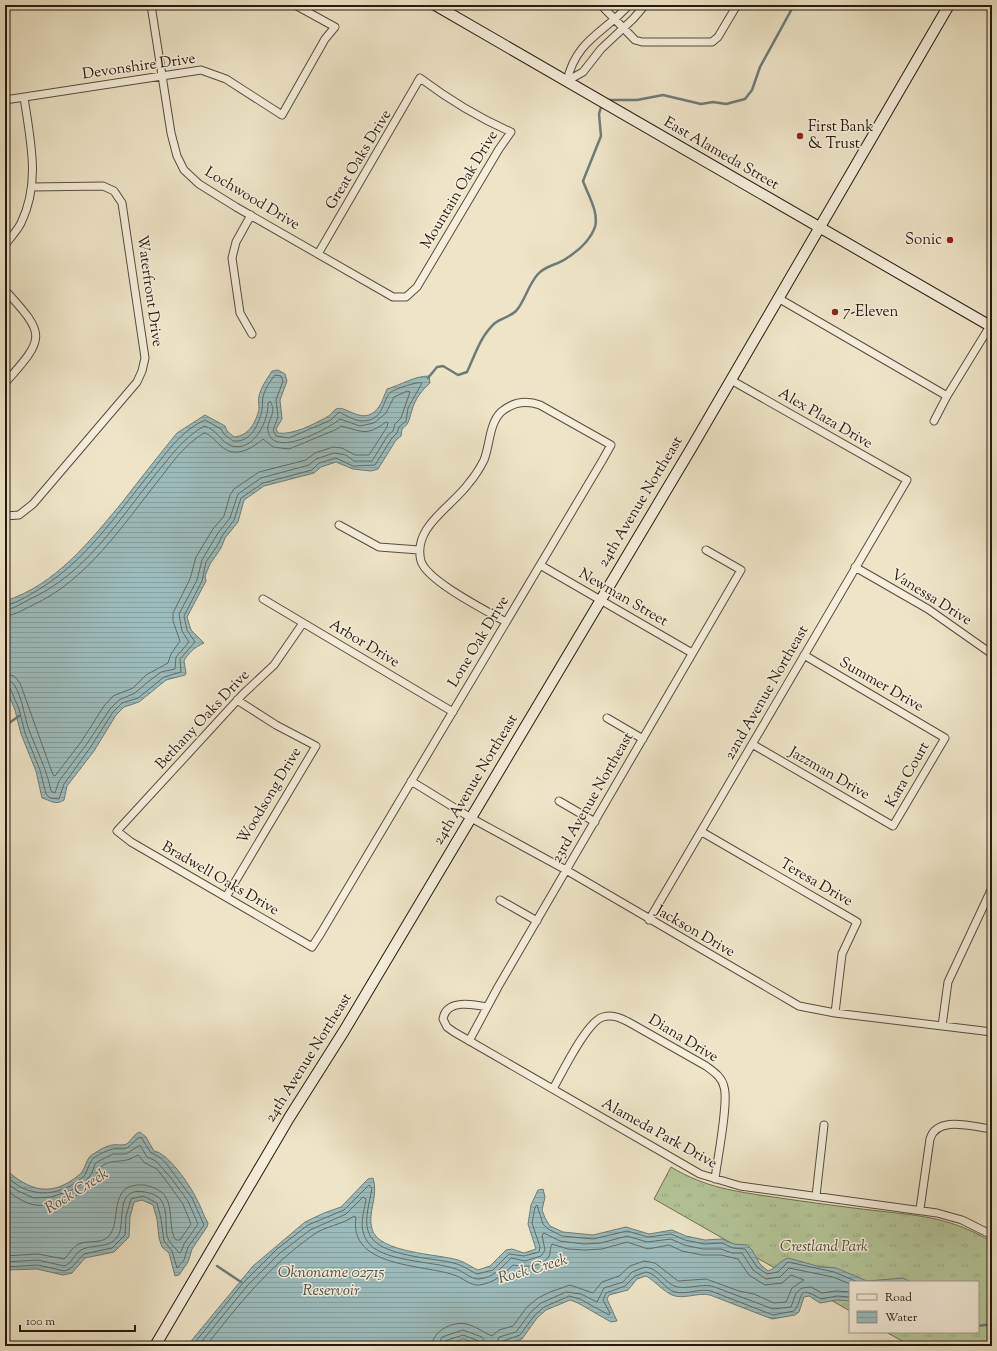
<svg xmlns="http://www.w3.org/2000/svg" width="997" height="1351" viewBox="0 0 997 1351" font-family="'Sorts Mill Goudy',serif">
<defs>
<pattern id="grass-tufts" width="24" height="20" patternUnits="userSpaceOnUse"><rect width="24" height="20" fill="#b4c699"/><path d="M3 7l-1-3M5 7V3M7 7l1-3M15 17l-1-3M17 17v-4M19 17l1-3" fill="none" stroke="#9baa83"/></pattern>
<pattern id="water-rules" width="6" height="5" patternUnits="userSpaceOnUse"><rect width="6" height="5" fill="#9cbdbd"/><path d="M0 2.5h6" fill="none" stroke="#86a2a1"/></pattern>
</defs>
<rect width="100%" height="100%" fill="#eee5c8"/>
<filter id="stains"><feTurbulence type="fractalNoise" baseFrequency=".005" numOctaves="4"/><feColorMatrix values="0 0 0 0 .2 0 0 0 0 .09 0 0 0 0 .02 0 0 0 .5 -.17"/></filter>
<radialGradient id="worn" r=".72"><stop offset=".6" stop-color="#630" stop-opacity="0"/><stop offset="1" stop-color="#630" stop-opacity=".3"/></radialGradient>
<path fill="url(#grass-tufts)" stroke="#6e7054" d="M 671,1167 C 706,1188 734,1191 773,1197 C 808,1202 843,1207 879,1211 C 923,1216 952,1218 992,1242 L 992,1346 L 911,1346 L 886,1332 L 978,1332 L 978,1282 L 850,1282 L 850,1311 L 654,1199 Z"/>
<path fill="url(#water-rules)" stroke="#6d7c77" d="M 278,370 L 285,374 L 287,381 L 280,400 L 282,419 L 276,429 L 278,433 C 294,435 314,424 327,417 C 331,415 333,411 336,409 C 345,405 358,421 371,414 C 380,410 383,398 387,389 C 401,385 414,376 429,376 L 430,383 C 422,390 415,399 412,410 C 409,419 410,423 402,429 L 401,436 L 396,440 L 378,469 L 371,471 L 353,469 L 336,462 L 321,467 L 314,473 L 264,486 L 244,500 L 238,522 L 225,538 L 221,548 L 210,564 L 205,576 L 206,581 L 187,617 L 191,630 L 204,643 C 195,647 188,653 184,661 L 186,673 L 185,675 L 166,680 L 139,702 L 124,707 L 116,715 L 94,751 L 67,786 L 64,800 C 55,806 50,800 42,798 L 36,771 L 21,734 L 15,710 L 5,686 L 5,601 C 56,585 91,540 124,500 C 141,478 159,455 177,433 L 205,415 L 225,426 L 227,431 L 234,437 C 249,436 256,422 259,409 C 259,405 258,400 259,396 C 261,387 267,379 272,371 Z
M 140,1132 L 146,1137 L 154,1151 C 168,1153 190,1185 196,1198 C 201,1206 203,1215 208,1223 L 207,1227 L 192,1249 L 188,1262 L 179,1275 L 175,1276 L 169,1253 L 162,1247 L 159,1238 L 157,1219 L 153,1205 L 142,1200 L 134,1202 L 130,1217 L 129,1237 L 114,1252 L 85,1258 L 72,1273 L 63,1275 L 37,1269 L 5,1270 L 5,1169 C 30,1191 51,1198 79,1175 C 87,1169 84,1158 95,1153 C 99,1150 106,1146 112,1145 C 117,1144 122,1146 127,1144 L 136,1134 Z
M 373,1178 C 379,1196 367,1213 372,1229 C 378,1253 438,1254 458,1260 C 465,1262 471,1267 478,1270 L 490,1266 L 506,1250 L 512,1249 L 524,1253 L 536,1249 L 528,1224 L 531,1205 L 538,1190 L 543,1189 L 545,1197 L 542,1210 L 545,1218 L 550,1226 L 563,1232 L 593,1235 L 626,1227 L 649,1234 L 672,1230 L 686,1236 L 705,1240 L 722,1239 L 734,1244 L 747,1245 L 752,1250 L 760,1264 L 768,1271 C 777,1268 779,1261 788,1258 L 817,1266 L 836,1268 L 867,1281 L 903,1278 L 911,1282 L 850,1282 L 850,1301 L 837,1300 L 820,1303 L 809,1296 L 804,1297 L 799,1312 L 795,1315 L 772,1319 L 710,1295 C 698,1292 683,1300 672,1295 C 663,1291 655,1281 646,1276 L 637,1279 L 628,1290 L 609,1295 L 607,1299 L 617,1321 L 611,1322 L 578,1303 L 570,1300 L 546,1310 L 537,1318 L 522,1339 L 519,1340 L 502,1345 L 486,1346 L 463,1339 L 444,1346 L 357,1346 L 351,1344 L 345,1346 L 187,1346 L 253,1266 L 305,1222 L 324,1213 L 341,1207 L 368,1179 Z"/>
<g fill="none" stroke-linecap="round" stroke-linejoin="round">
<path stroke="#626c66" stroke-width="1" d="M 5,605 C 16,604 29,595 38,590 C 84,562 114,518 147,477 C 165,455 180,431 205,420 L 221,429 L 224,434 L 233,441 C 251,443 259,424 262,410 C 263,405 262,401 263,397 C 265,389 270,381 275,375 L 281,376 L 283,381 L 276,400 L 278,417 L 273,430 L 276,436 L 289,438 L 331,420 L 339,412 C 345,415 355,421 362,421 C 385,421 382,399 391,392 C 395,389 418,381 422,383 L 408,408 L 406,421 L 399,427 L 397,433 L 392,438 L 375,465 L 353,466 L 336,458 L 319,463 L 312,470 L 263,483 L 241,498 L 234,520 L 222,536 L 217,546 L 206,562 L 202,581 L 184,616 L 187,630 L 195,642 L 180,659 L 181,672 L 164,677 L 138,698 L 122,703 L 113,712 L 90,748 L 64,784 L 59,799 L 50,798 L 46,794 L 40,770 L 25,733 L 19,709 L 10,688 L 5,685
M 5,610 C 14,609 22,603 30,599 C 84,575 119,520 155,475 C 171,456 182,439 204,426 C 217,429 220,442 232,446 C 254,452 269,420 268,403 L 270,401 C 278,414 266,420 268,431 C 273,459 328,429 340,419 L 360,426 L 374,423 L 386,413 L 394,397 L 407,391 L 410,392 L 401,418 L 395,424 L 393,431 L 388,435 L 372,461 L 354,461 L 346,455 L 334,453 L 316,459 L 309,465 L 261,478 L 238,494 L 230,518 L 218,533 L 202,560 L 197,580 L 179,614 L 182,631 L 189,642 L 176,657 L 175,669 L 161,672 L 149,681 L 135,693 L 119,700 L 110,709 L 86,745 L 59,781 L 55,793 L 51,791 C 47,770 37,751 29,730 C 24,716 23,700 15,686 C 13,682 10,681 5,680
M 5,616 C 16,615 24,609 33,605 C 87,580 122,526 158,481 C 172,463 184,445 204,433 C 212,435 215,441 221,446 C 235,459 251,449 263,439 L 273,447 L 289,449 L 335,430 L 341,426 C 362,431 366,437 386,422 L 388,423 L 387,427 L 369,455 L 355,455 L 342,448 L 333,447 L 315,453 L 306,460 L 259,472 L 234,489 L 230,495 L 224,516 L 213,529 L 196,557 L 190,579 L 173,613 L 173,621 L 180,641 L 171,654 L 168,663 L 146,675 L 133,688 L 113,696 L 104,706 L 81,742 L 55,776 L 53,775 L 20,683 L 14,676 L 5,674
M 5,1174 C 26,1199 58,1198 82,1178 C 89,1172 87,1163 95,1157 C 100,1154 109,1149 115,1149 C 119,1148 123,1150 127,1148 C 132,1145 135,1139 141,1137 L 151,1153 L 158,1156 L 165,1162 L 192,1198 L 204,1225 L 188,1247 L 184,1260 L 177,1268 L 172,1251 L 164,1241 L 161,1219 L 157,1203 L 143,1196 L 131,1199 L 126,1216 L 125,1235 L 112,1248 L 84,1254 L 70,1269 L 64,1271 L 38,1265 L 5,1267
M 5,1182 L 18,1191 L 34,1198 L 51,1197 L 72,1190 L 85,1182 L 92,1173 L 95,1164 L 99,1161 L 113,1154 L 126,1154 L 140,1145 L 147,1157 L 156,1161 L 171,1178 L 188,1201 L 198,1224 L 184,1244 L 181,1252 L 179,1253 C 175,1247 169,1243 167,1236 C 165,1224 168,1210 161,1200 C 158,1195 150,1193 145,1192 C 115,1186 125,1221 119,1234 C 111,1250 94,1243 81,1250 C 74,1254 72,1264 64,1266 L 38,1260 L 5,1262
M 5,1189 C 14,1196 24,1203 35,1205 C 53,1207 77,1198 90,1186 C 95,1180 97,1170 101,1167 C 108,1160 118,1162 127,1160 C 131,1159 135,1156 138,1155 L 145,1163 L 157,1169 L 167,1182 L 183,1204 L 191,1224 L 180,1240 L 176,1240 C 168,1232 174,1208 165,1196 C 161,1190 151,1186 144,1185 C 106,1182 123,1223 108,1237 C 101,1244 87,1240 79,1244 C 72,1247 69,1255 64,1259 L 38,1254 L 5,1256
M 192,1346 L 243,1283 L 277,1249 L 308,1225 L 344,1210 L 369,1185 L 372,1188 C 370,1201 364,1218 368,1231 C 376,1258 435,1257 457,1264 C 464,1266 470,1271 477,1274 L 493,1270 L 509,1254 L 524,1256 L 539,1252 L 540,1247 L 532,1223 L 535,1207 L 537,1205 L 543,1224 L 548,1229 L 562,1236 L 593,1239 L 627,1231 L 648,1237 L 671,1234 L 685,1240 L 704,1244 L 722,1243 L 733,1248 L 745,1249 L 757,1267 L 767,1274 L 778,1272 L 788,1262 L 834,1272 L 858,1282
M 198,1346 L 247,1286 L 280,1253 L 310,1230 L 346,1214 L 363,1197 L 366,1199 C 364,1213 358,1227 367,1241 C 380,1262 434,1261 456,1269 C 463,1271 471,1279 478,1279 C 494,1278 501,1268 511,1258 L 525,1261 L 541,1256 L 545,1250 L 542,1235 L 544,1233 L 560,1241 L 584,1244 L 601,1243 L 627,1236 L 647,1242 L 671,1239 L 684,1245 L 703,1249 L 721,1249 L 732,1253 L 742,1253 L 753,1270 L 766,1279 L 780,1277 L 789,1268 L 833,1277 L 850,1284
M 206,1346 C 238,1305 270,1265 313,1235 C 325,1226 342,1225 354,1216 L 356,1217 C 348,1268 423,1264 454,1275 C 462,1277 470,1286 479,1285 C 494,1283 503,1275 513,1265 C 525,1267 542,1268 549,1256 C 551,1252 550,1247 552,1244 L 568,1249 L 585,1250 L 602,1249 L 627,1242 L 648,1249 L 669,1245 L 682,1251 L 702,1255 L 721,1255 L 738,1259 L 749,1275 L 765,1285 L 782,1283 L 791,1275 L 804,1280 L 792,1288 L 786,1302 L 774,1303 L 754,1294 L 739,1291 L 706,1279 L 678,1281 L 655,1263 L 644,1261 L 630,1266 L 619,1276 L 602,1282 L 593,1293 L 570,1285 L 550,1292 L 538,1298 L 527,1307 L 513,1326 L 499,1330 L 492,1336 C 484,1333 476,1326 466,1324 C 453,1321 432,1331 432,1346
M 438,1346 L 442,1337 L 463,1330 L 482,1337 L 487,1346
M 443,1346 L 445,1341 L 463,1335 L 479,1341 L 482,1346
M 496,1346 L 499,1337 L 516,1332 L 531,1312 L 541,1303 L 566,1292 L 581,1294 L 597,1302 L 604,1288 L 623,1282 L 632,1272 L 645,1267 C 659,1268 665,1284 677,1287 C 689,1289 700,1284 712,1286 L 773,1309 L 791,1307 L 796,1293 L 802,1288 L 811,1287 L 822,1293 L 836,1291 L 850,1292
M 501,1346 L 503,1341 L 520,1335 L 534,1316 L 544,1307 L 569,1296 L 580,1299 L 609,1315 L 610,1313 L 603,1300 L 606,1293 L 625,1286 L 635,1276 L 646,1272 C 658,1274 664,1289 675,1292 C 687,1295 699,1288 711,1291 L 773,1315 L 794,1311 C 805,1297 795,1284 821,1299 L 837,1296 L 850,1297"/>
<path stroke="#6d7c77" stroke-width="2.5" d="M 607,100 L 637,100 L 663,95 L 701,104 L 713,102 L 726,104 L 745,99 L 752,90 L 760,67 L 794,5
M 428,378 L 437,367 L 443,366 L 458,375 L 467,372 C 475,355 481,335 495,323 C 501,318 510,317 516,311 C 525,301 528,285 538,274 C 546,265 558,265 567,258 C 578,251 590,241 595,227 C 599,212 588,195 583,181 L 601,136 L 599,114 L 602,104
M 5,726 L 19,716
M 217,1266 L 241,1282
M 978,1326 L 992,1324"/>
<defs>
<path id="street" d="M 151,5 L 171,133 L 177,156 L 184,170 L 199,184 L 236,207 L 393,297 L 406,297 L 417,287 L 499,149 L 511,132 C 479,118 448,99 420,78 L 318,254
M 601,5 L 635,40 L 642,42 L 712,42 L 718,37 L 737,5
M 567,81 L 583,72 L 601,49 L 633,19 L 645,5
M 567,81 C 576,40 604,33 629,5
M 5,100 L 201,70 L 226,79 L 282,115 L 325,39 L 335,27 L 295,5
M 251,215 L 236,242 L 232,258 L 240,313 L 252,334
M 5,245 C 10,238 17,231 21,223 C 41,182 30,140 24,97
M 5,290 C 46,335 46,337 5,383
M 778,298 L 947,396
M 934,421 L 947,396 L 990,326
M 5,516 L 19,515 L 33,504 L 137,382 L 142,371 L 145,358 L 122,203 L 114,191 L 103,186 L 33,187
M 339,525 L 379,547 L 419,550
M 540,565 L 692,653
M 855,567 L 928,609 L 992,654
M 263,599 L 453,712
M 303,623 L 274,665 L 243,694 L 117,831 L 131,842 L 312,947 L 321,933 L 602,461 L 611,445 L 540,405 C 526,400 513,402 501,412 C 489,424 490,445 484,460 C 480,468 475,476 469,483 C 452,507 412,527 421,561 C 427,581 487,611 506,622
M 607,718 L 643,739
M 752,744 L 893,826 L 945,738 L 804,655
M 411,781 L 471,818 L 566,870 L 799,1006 L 835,1013 L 992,1032
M 559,801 L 595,822
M 702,832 L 857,922 L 842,954 L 835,1013
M 226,897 L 316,746 L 276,725 L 237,700
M 500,900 L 537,921
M 649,920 L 907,480 L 731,380
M 487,1007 C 473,1004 446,999 443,1019 L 447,1027 L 454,1032 L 700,1174 L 740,1186 L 937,1213 L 962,1220 L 992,1235
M 942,1026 L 948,982 L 992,888
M 469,1041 L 498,987 L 741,570 L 706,550
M 553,1089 C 562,1073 587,1021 603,1017 C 614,1014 623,1019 632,1024 L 706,1066 C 714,1072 722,1077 724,1087 C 729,1102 717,1161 715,1179
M 816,1196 L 824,1125
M 920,1209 L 930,1139 C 937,1115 973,1127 992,1129"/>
<path id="secondary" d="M 435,5 L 992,327
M 155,1346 L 289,1118 L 344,1031 L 692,447 L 949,5"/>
</defs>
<use href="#street" stroke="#594d3d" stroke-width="9"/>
<use href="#secondary" stroke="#271a0f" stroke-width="12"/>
<use href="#street" stroke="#f4eedb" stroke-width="7"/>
<use href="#secondary" stroke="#f4eedb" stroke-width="10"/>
</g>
<g fill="#8f2418" stroke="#f4eedb" stroke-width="1.5">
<circle cx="800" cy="136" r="4"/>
<circle cx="950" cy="240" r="4"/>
<circle cx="835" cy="312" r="4"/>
</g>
<g text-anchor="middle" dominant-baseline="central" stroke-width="3" stroke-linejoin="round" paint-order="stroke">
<g font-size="15" fill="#271a0f" stroke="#f4eedb">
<text transform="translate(139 67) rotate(-8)">Devonshire Drive</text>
<text transform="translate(721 154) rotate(30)">East Alameda Street</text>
<text transform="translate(359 160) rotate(-59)">Great Oaks Drive</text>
<text transform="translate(460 190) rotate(-59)">Mountain Oak Drive</text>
<text transform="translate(252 199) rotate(31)">Lochwood Drive</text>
<text transform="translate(149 291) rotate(82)">Waterfront Drive</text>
<text transform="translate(825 419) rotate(30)">Alex Plaza Drive</text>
<text transform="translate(641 502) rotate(-59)">24th Avenue Northeast</text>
<text transform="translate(623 598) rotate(30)">Newman Street</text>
<text transform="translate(931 598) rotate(32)">Vanessa Drive</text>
<text transform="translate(479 642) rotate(-59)">Lone Oak Drive</text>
<text transform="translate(364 644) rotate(31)">Arbor Drive</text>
<text transform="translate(881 685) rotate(30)">Summer Drive</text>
<text transform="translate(767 693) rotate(-60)">22nd Avenue Northeast</text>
<text transform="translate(203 720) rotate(-47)">Bethany Oaks Drive</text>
<text transform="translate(829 774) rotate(30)">Jazzman Drive</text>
<text transform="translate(908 775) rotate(-60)">Kara Court</text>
<text transform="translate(476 780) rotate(-59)">24th Avenue Northeast</text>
<text transform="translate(270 796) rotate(-59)">Woodsong Drive</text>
<text transform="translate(593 798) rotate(-60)">23rd Avenue Northeast</text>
<text transform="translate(220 879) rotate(30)">Bradwell Oaks Drive</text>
<text transform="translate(816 883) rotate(30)">Teresa Drive</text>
<text transform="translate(695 932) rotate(30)">Jackson Drive</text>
<text transform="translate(683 1039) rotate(31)">Diana Drive</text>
<text transform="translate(309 1058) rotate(-58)">24th Avenue Northeast</text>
<text transform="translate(659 1134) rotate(29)">Alameda Park Drive</text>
</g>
<g font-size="15" fill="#271a0f" stroke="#f4eedb" text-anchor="start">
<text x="808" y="127">First Bank<tspan x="808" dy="17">&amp; Trust</tspan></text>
<text x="942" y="240" text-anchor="end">Sonic</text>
<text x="843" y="312">7-Eleven</text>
</g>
<g font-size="15" font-style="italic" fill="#514e38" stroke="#f4eedb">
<text x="824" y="1247">Crestland Park</text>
</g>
<g font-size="16" font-style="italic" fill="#50534c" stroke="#f4eedb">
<text transform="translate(77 1192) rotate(-32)">Rock Creek</text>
<text transform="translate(533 1270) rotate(-16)">Rock Creek</text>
<text x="331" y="1273">Oknoname 02715<tspan x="331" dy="18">Reservoir</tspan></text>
</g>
</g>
<rect width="997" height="1351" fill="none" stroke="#eee5c8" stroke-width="20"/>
<rect x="6" y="6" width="985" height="1339" fill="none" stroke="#271a0f" stroke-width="2"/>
<rect x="10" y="10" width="977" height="1331" fill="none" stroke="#271a0f"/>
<rect x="849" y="1281" width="130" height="52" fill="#f4eedb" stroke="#a29989"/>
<rect x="857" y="1294" width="20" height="6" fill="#f4eedb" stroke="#a29989"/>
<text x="885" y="1301" font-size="12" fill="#271a0f">Road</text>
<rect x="857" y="1311" width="20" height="12" fill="url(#water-rules)" stroke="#a29989"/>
<text x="885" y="1321" font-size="12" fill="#271a0f">Water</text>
<path d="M20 1325v6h115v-6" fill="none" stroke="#271a0f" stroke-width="2"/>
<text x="26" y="1325" font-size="12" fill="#271a0f" stroke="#f4eedb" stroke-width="3" paint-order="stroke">100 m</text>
<rect width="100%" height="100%" filter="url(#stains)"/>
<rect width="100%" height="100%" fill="url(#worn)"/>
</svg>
